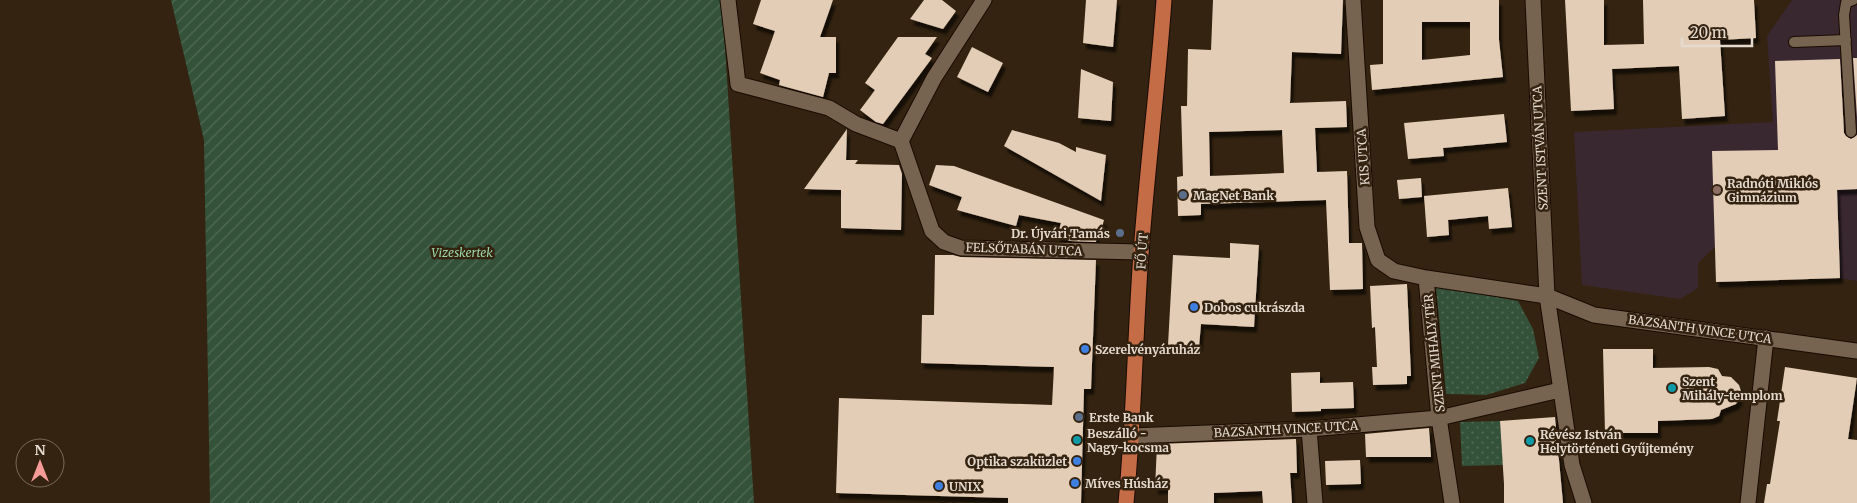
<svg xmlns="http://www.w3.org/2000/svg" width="1857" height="503" viewBox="0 0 1857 503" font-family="Merriweather,serif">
<defs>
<pattern id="grass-dots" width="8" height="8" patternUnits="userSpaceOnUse" patternTransform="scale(1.25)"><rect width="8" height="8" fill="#34523a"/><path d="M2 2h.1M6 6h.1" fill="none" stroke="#516a55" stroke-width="1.8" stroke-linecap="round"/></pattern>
<pattern id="garden-furrows" width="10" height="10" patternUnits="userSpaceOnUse" patternTransform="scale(1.25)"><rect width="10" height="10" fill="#34523a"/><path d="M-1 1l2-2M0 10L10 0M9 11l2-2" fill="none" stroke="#516a55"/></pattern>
<filter id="shadow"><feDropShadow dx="3" dy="5.5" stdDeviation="1" flood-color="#0009"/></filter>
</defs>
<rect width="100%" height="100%" fill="#332310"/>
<path fill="#3a2830" d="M 1792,0 L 1857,0 L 1857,281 L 1840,278 L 1716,282 L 1715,247 L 1698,263 L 1698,288 L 1680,299 L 1582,285 L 1574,132 L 1773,122 L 1767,36 Z"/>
<path fill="url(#grass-dots)" d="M 1436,286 L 1518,301 L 1533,329 L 1539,358 L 1525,383 L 1486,395 L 1446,394 Z
M 1500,421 L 1503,465 L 1462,466 L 1460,422 Z"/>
<path fill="url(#garden-furrows)" d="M 171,0 L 722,0 L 754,503 L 210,503 L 204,140 Z"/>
<path fill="#e3cdb6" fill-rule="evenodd" filter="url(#shadow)" d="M 761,0 L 833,0 L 820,37 L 836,37 L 836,73 L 829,73 L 823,97 L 779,85 L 780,80 L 760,73 L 775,31 L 753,24 Z
M 924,0 L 942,0 L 956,11 L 943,29 L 910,19 Z
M 1086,0 L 1117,0 L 1113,47 L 1083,43 Z
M 1213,0 L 1343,0 L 1341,54 L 1292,52 L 1290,103 L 1346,101 L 1347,127 L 1315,128 L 1317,172 L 1347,171 L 1349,243 L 1362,243 L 1363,289 L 1330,290 L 1326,200 L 1201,204 L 1201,215 L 1178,216 L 1177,177 L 1183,176 L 1181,106 L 1187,106 L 1188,49 L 1211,50 ZM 1282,130 L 1284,173 L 1210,176 L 1209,132 Z
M 1383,0 L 1499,0 L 1499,40 L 1503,77 L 1372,90 L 1370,65 L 1383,64 ZM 1422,22 L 1470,22 L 1470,55 L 1422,60 Z
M 1565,0 L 1604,0 L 1604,45 L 1644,44 L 1643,0 L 1754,0 L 1756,38 L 1720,40 L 1725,116 L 1682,119 L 1679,66 L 1612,69 L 1614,109 L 1571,111 Z
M 898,37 L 937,37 L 925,54 L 932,58 L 883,124 L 876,122 L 860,110 L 875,90 L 865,83 Z
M 972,47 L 1003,63 L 988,92 L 957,77 Z
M 1853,58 L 1857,58 L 1857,117 Z
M 1840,59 L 1844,133 L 1846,136 L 1851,139 L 1857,135 L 1857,189 L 1837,190 L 1840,278 L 1716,282 L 1712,151 L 1778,150 L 1775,61 Z
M 1081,69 L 1113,82 L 1111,121 L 1078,118 Z
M 1504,114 L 1507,142 L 1443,148 L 1444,156 L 1408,159 L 1404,123 Z
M 847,129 L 846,160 L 858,160 L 855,164 L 899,165 L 902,174 L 901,230 L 841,228 L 841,190 L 804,189 Z
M 1012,130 L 1059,143 L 1076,152 L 1076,147 L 1106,155 L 1101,201 L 1004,146 Z
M 936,165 L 954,166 L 1104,220 L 1101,231 L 1097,230 L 1096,242 L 1071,241 L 1057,237 L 1061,223 L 1019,215 L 1016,226 L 957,210 L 962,197 L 929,185 Z
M 1421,178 L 1422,197 L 1399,199 L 1397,180 Z
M 1508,188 L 1512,227 L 1489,229 L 1488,216 L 1448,220 L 1449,235 L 1427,237 L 1424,196 Z
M 1230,243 L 1259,245 L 1254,327 L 1201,324 L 1199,347 L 1168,345 L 1173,255 L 1230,258 Z
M 935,255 L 953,255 L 961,257 L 1096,260 L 1091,389 L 1084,389 L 1081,503 L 1008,503 L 1008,498 L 836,493 L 839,398 L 1052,405 L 1054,367 L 921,363 L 922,315 L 934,315 Z
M 1407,284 L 1411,376 L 1407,376 L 1407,384 L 1373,385 L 1372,367 L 1377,367 L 1375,327 L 1372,328 L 1370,286 Z
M 1603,349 L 1653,349 L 1653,368 L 1709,367 L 1718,369 L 1722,376 L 1731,377 L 1739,385 L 1741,391 L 1740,398 L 1736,404 L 1721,410 L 1719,416 L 1712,419 L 1658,421 L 1658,433 L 1605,433 Z
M 1785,367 L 1857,378 L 1848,439 L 1857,440 L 1857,503 L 1764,503 L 1767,484 L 1770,484 L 1780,421 L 1777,421 Z
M 1320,372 L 1320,383 L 1353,382 L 1354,408 L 1321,409 L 1321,411 L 1292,412 L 1291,373 Z
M 1555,417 L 1563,503 L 1504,503 L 1504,484 L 1500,421 Z
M 1429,428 L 1431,457 L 1366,457 L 1365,434 Z
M 1296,439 L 1297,473 L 1290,473 L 1292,503 L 1263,503 L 1262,491 L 1214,493 L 1214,503 L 1168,503 L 1168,488 L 1155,489 L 1157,444 Z
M 1360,460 L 1361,484 L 1326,485 L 1325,461 Z"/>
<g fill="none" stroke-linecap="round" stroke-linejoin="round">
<defs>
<path id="lane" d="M 1794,42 L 1846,40
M 1851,132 L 1844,15 L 1846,3 L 1853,0"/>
<path id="street" d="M 728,0 L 738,84 L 829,108 L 856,124 L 901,141
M 984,0 L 934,78 L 901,141 L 932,231 L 944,242 L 961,248 L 1141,252
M 1353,0 L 1367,227 L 1378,260 L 1394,271 L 1426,278 L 1547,296 L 1594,315 L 1857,351
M 1533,0 L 1547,296 L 1572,465 L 1584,503
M 1426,278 L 1439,418 L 1452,503
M 1309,429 L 1315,503
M 1131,436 L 1309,429 L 1439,418 L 1560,390
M 1748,503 L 1766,338"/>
<path id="primary" d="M 1126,503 C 1134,420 1135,336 1141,253 C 1147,169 1158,85 1164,0"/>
</defs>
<use href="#lane" stroke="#1a0b00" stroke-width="12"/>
<use href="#street" stroke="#1a0b00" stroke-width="17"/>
<use href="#primary" stroke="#1a0b00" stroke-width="17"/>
<use href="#lane" stroke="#776450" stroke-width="10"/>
<use href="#street" stroke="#776450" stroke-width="15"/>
<use href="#primary" stroke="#c46c46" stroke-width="15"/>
</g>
<circle fill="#8d6e63" stroke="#332310" stroke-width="2" cx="1717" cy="190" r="5"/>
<g fill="#5c6f8a" stroke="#332310" stroke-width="2">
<circle cx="1183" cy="195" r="5"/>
<circle cx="1120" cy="233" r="5"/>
<circle cx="1079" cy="417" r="5"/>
</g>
<g fill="#3f7fe0" stroke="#332310" stroke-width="2">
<circle cx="1194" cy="307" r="5"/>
<circle cx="1085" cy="349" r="5"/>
<circle cx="1077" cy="461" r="5"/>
<circle cx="1075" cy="483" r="5"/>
<circle cx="939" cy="486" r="5"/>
</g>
<g fill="#0f9aa8" stroke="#332310" stroke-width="2">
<circle cx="1672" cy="388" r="5"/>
<circle cx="1077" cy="440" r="5"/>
<circle cx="1530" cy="441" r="5"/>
</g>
<g text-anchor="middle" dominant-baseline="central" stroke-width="5" stroke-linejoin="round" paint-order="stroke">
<g font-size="12" fill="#e5dace" stroke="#332310">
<text transform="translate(1540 148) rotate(-93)">SZENT ISTVÁN UTCA</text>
<text transform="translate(1363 157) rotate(-94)">KIS UTCA</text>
<text transform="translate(1024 249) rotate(2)">FELSŐTABÁN UTCA</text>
<text transform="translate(1142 251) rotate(-86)">FŐ ÚT</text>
<text transform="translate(1700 329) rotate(8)">BAZSANTH VINCE UTCA</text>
<text transform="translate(1434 353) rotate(-96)">SZENT MIHÁLY TÉR</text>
<text transform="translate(1286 429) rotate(-3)">BAZSANTH VINCE UTCA</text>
</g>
<g font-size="12" font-weight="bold" fill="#e5dace" stroke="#332310" text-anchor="start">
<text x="1727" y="183">Radnóti Miklós<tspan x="1727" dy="14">Gimnázium</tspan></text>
<text x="1193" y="195">MagNet Bank</text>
<text x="1110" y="233" text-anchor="end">Dr. Újvári Tamás</text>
<text x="1204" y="307">Dobos cukrászda</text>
<text x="1095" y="349">Szerelvényáruház</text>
<text x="1682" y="381">Szent<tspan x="1682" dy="14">Mihály-templom</tspan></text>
<text x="1089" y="417">Erste Bank</text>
<text x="1087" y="433">Beszálló -<tspan x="1087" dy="14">Nagy-kocsma</tspan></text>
<text x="1540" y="434">Révész István<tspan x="1540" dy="14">Helytörténeti Gyűjtemény</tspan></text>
<text x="1067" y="461" text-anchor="end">Optika szaküzlet</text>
<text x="1085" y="483">Míves Húsház</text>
<text x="949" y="486">UNIX</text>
</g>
<g font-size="12" font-style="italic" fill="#9ad7a4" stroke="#332310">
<text x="462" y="252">Vizeskertek</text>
</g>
</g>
<g transform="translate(40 463)"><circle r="24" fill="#332310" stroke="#7a6c5c"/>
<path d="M0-4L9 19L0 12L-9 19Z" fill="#f59b98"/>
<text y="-8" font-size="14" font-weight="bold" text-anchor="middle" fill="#e5dace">N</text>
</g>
<path d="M1682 38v8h70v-8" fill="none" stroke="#e5dace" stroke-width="2.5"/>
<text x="1690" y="38" font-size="15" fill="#e5dace" stroke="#332310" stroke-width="4" paint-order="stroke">20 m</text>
</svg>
